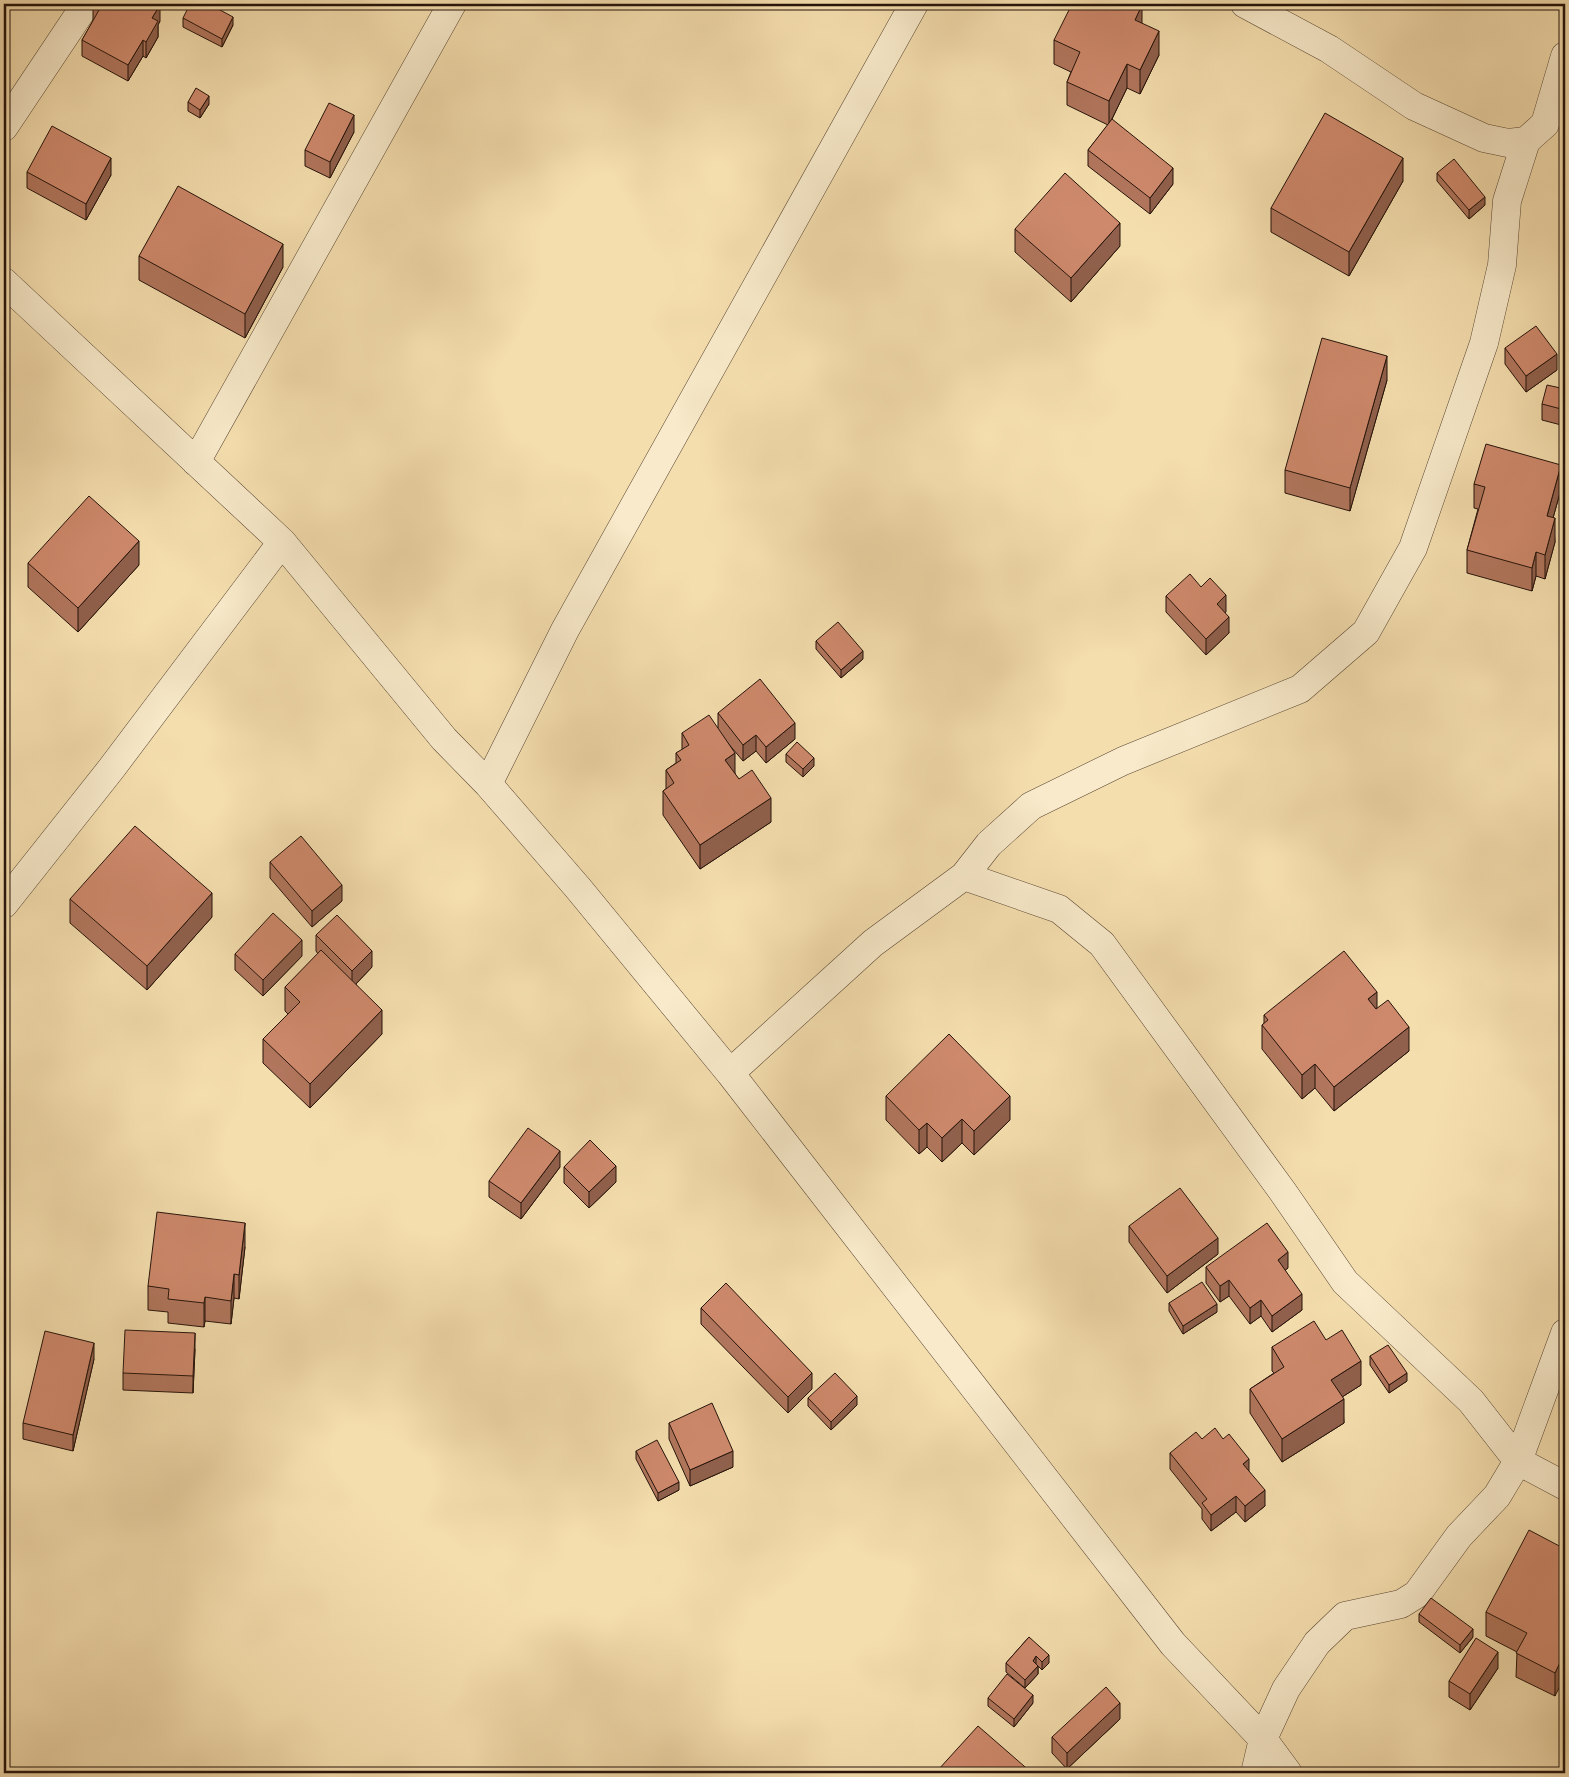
<svg xmlns="http://www.w3.org/2000/svg" width="1569" height="1777" viewBox="0 0 1569 1777" font-family="'IM FELL Great Primer',serif">
<rect width="100%" height="100%" fill="#f5deae"/>
<filter id="stains"><feTurbulence type="fractalNoise" baseFrequency=".004" numOctaves="4"/><feColorMatrix values="0 0 0 0 .2 0 0 0 0 .09 0 0 0 0 .02 0 0 0 .5 -.17"/></filter>
<radialGradient id="worn" r=".72"><stop offset=".6" stop-color="#630" stop-opacity="0"/><stop offset="1" stop-color="#630" stop-opacity=".3"/></radialGradient>
<g fill="none" stroke-linecap="round" stroke-linejoin="round">
<defs>
<path id="minor" d="M 1245,4 L 1329,49 L 1414,106 L 1484,138 L 1508,143 L 1526,141 L 1545,124 L 1565,56
M 4,127 L 86,4
M 4,282 L 282,542 L 444,739 L 488,784 L 578,888 L 730,1073 L 1173,1644 L 1263,1739 L 1288,1773
M 196,462 L 452,4
M 488,784 L 565,630 L 914,4
M 964,876 L 1059,909 L 1102,944 L 1283,1192 L 1345,1282 L 1471,1401 L 1518,1461 L 1565,1486
M 4,904 L 111,769 L 282,542
M 730,1073 L 873,943 L 964,876 L 989,844 L 1031,806 L 1123,761 L 1300,689 L 1366,632 L 1413,548 L 1484,343 L 1502,265 L 1507,201 L 1526,141
M 1255,1773 L 1263,1739 L 1286,1689 L 1317,1643 L 1345,1616 L 1401,1604 L 1417,1594 L 1459,1536 L 1497,1496 L 1518,1461 L 1565,1333"/>
</defs>
<use href="#minor" stroke="#594633" stroke-width="29"/>
<use href="#minor" stroke="#f8eaca" stroke-width="28"/>
</g>
<path fill="#b1765d" stroke="#25130a" d="M 93,6 L 160,21 L 158,25 L 158,37 L 146,58 L 143,56 L 128,81 L 82,56 L 82,40 L 93,21 Z
M 183,18 L 233,25 L 222,47 L 183,27 Z
M 1142,23 L 1159,55 L 1140,94 L 1127,88 L 1111,121 L 1173,184 L 1150,214 L 1088,166 L 1088,150 L 1108,125 L 1067,105 L 1067,82 L 1071,72 L 1054,64 L 1054,40 Z
M 188,102 L 209,104 L 200,118 L 188,111 Z
M 354,132 L 330,178 L 305,166 L 305,150 Z
M 27,172 L 111,175 L 86,220 L 27,188 Z
M 1437,173 L 1485,205 L 1469,219 L 1437,181 Z
M 1403,181 L 1349,276 L 1271,232 L 1271,208 Z
M 1015,229 L 1120,246 L 1071,302 L 1015,252 Z
M 139,256 L 283,267 L 245,338 L 139,280 Z
M 1505,348 L 1557,370 L 1526,392 L 1505,364 Z
M 1387,380 L 1350,511 L 1285,493 L 1285,470 Z
M 1565,389 L 1565,426 L 1542,420 L 1542,404 Z
M 1565,428 L 1565,455 L 1563,454 L 1563,438 Z
M 1474,484 L 1561,489 L 1553,518 L 1555,542 L 1545,579 L 1536,576 L 1532,591 L 1467,573 L 1467,550 L 1478,509 L 1474,508 Z
M 28,563 L 139,565 L 78,632 L 28,587 Z
M 1201,587 L 1226,612 L 1225,613 L 1229,633 L 1206,655 L 1166,612 L 1166,596 Z
M 816,641 L 863,659 L 841,678 L 816,649 Z
M 718,713 L 795,739 L 766,763 L 756,751 L 743,761 L 727,742 L 735,774 L 771,822 L 700,869 L 663,815 L 663,791 L 666,789 L 666,770 L 676,763 L 676,753 L 682,750 L 682,733 L 718,728 Z
M 786,754 L 814,766 L 803,777 L 786,762 Z
M 270,862 L 342,901 L 312,927 L 270,878 Z
M 70,899 L 212,917 L 147,990 L 70,923 Z
M 316,935 L 372,967 L 356,984 L 382,1034 L 310,1108 L 263,1063 L 263,1039 L 288,1014 L 285,1011 L 285,987 L 318,954 L 316,951 Z
M 235,954 L 302,956 L 263,996 L 235,970 Z
M 1377,1008 L 1409,1051 L 1334,1111 L 1315,1088 L 1302,1099 L 1262,1049 L 1262,1025 L 1264,1023 L 1264,1015 Z
M 886,1096 L 1010,1120 L 974,1155 L 962,1143 L 942,1162 L 927,1147 L 919,1154 L 886,1120 Z
M 560,1167 L 521,1219 L 489,1197 L 489,1181 Z
M 564,1167 L 616,1182 L 589,1208 L 564,1183 Z
M 1129,1226 L 1218,1254 L 1167,1293 L 1129,1242 Z
M 245,1247 L 239,1299 L 234,1298 L 231,1324 L 205,1321 L 204,1327 L 168,1323 L 168,1312 L 148,1310 L 148,1286 Z
M 1206,1267 L 1288,1268 L 1285,1270 L 1302,1310 L 1272,1332 L 1261,1316 L 1250,1324 L 1229,1296 L 1220,1302 L 1206,1283 Z
M 1169,1303 L 1217,1312 L 1183,1334 L 1169,1311 Z
M 701,1308 L 812,1389 L 788,1413 L 701,1324 Z
M 1326,1340 L 1361,1385 L 1342,1397 L 1344,1423 L 1282,1462 L 1250,1413 L 1250,1389 L 1274,1373 L 1272,1371 L 1272,1347 Z
M 195,1349 L 193,1393 L 123,1390 L 123,1373 Z
M 1370,1356 L 1407,1381 L 1389,1393 L 1370,1365 Z
M 94,1359 L 73,1451 L 23,1439 L 23,1423 Z
M 808,1398 L 857,1405 L 831,1430 L 808,1406 Z
M 669,1423 L 733,1467 L 690,1486 L 669,1439 Z
M 1202,1439 L 1249,1471 L 1265,1506 L 1245,1522 L 1236,1512 L 1211,1531 L 1202,1519 L 1202,1509 L 1170,1469 L 1170,1453 Z
M 636,1451 L 679,1490 L 658,1501 L 636,1459 Z
M 1565,1549 L 1555,1696 L 1516,1677 L 1517,1652 L 1486,1636 L 1486,1612 Z
M 1419,1614 L 1473,1637 L 1460,1653 L 1419,1622 Z
M 1029,1637 L 1049,1663 L 1042,1670 L 1038,1666 L 1038,1674 L 1025,1688 L 1006,1672 L 1006,1663 Z
M 1498,1668 L 1470,1710 L 1449,1697 L 1449,1681 Z
M 988,1698 L 1033,1703 L 1014,1727 L 988,1706 Z
M 1120,1719 L 1067,1769 L 1052,1753 L 1052,1737 Z"/>
<path fill="#90604c" stroke="#25130a" d="M 160,5 L 160,21 L 158,25 L 158,37 L 146,58 L 146,42 L 152,18 Z
M 1142,5 L 1142,29 L 1135,20 Z
M 233,17 L 233,25 L 222,47 L 222,39 Z
M 1159,31 L 1159,55 L 1140,94 L 1140,70 Z
M 143,40 L 143,56 L 128,81 L 128,65 Z
M 1127,64 L 1127,88 L 1109,125 L 1109,101 Z
M 209,96 L 209,104 L 200,118 L 200,110 Z
M 354,115 L 354,132 L 330,178 L 330,162 Z
M 111,158 L 111,175 L 86,220 L 86,204 Z
M 1403,158 L 1403,181 L 1349,276 L 1349,252 Z
M 1173,168 L 1173,184 L 1150,214 L 1150,198 Z
M 1485,197 L 1485,205 L 1469,219 L 1469,210 Z
M 1120,223 L 1120,246 L 1071,302 L 1071,278 Z
M 283,244 L 283,267 L 245,338 L 245,314 Z
M 1557,354 L 1557,370 L 1526,392 L 1526,376 Z
M 1387,356 L 1387,380 L 1350,511 L 1350,488 Z
M 1561,465 L 1561,489 L 1547,540 L 1547,516 Z
M 1555,518 L 1555,542 L 1545,579 L 1545,555 Z
M 139,541 L 139,565 L 78,632 L 78,608 Z
M 1536,552 L 1536,576 L 1532,591 L 1532,568 Z
M 1226,595 L 1226,612 L 1217,620 L 1217,604 Z
M 1229,617 L 1229,633 L 1206,655 L 1206,639 Z
M 863,651 L 863,659 L 841,678 L 841,670 Z
M 795,723 L 795,739 L 766,763 L 766,747 Z
M 756,735 L 756,751 L 743,761 L 743,745 Z
M 735,753 L 735,777 L 725,760 Z
M 814,758 L 814,766 L 803,777 L 803,769 Z
M 771,798 L 771,822 L 700,869 L 700,845 Z
M 342,885 L 342,901 L 312,927 L 312,911 Z
M 212,893 L 212,917 L 147,990 L 147,966 Z
M 302,940 L 302,956 L 263,996 L 263,980 Z
M 372,951 L 372,967 L 352,988 L 352,971 Z
M 1377,992 L 1377,1016 L 1368,999 Z
M 382,1010 L 382,1034 L 310,1108 L 310,1084 Z
M 1409,1027 L 1409,1051 L 1334,1111 L 1334,1087 Z
M 1315,1064 L 1315,1088 L 1302,1099 L 1302,1075 Z
M 1010,1096 L 1010,1120 L 974,1155 L 974,1131 Z
M 962,1119 L 962,1143 L 942,1162 L 942,1138 Z
M 927,1123 L 927,1147 L 919,1154 L 919,1130 Z
M 560,1151 L 560,1167 L 521,1219 L 521,1203 Z
M 616,1166 L 616,1182 L 589,1208 L 589,1192 Z
M 245,1223 L 245,1247 L 239,1299 L 239,1275 Z
M 1218,1238 L 1218,1254 L 1167,1293 L 1167,1276 Z
M 1288,1252 L 1288,1268 L 1278,1276 L 1278,1260 Z
M 234,1274 L 234,1298 L 231,1324 L 231,1301 Z
M 1229,1280 L 1229,1296 L 1220,1302 L 1220,1286 Z
M 1302,1294 L 1302,1310 L 1272,1332 L 1272,1316 Z
M 205,1297 L 205,1321 L 204,1327 L 204,1303 Z
M 1261,1300 L 1261,1316 L 1250,1324 L 1250,1308 Z
M 1217,1304 L 1217,1312 L 1183,1334 L 1183,1326 Z
M 195,1333 L 195,1349 L 193,1393 L 193,1376 Z
M 94,1343 L 94,1359 L 73,1451 L 73,1435 Z
M 1361,1361 L 1361,1385 L 1331,1404 L 1331,1380 Z
M 812,1373 L 812,1389 L 788,1413 L 788,1397 Z
M 1407,1373 L 1407,1381 L 1389,1393 L 1389,1385 Z
M 857,1396 L 857,1405 L 831,1430 L 831,1422 Z
M 1344,1399 L 1344,1423 L 1282,1462 L 1282,1439 Z
M 733,1451 L 733,1467 L 690,1486 L 690,1470 Z
M 1249,1459 L 1249,1475 L 1243,1464 Z
M 679,1482 L 679,1490 L 658,1501 L 658,1493 Z
M 1265,1490 L 1265,1506 L 1245,1522 L 1245,1506 Z
M 1236,1496 L 1236,1512 L 1211,1531 L 1211,1515 Z
M 1473,1629 L 1473,1637 L 1460,1653 L 1460,1645 Z
M 1498,1652 L 1498,1668 L 1470,1710 L 1470,1694 Z
M 1565,1652 L 1565,1676 L 1555,1696 L 1555,1673 Z
M 1049,1655 L 1049,1663 L 1042,1670 L 1042,1662 Z
M 1036,1656 L 1036,1665 L 1033,1661 Z
M 1038,1666 L 1038,1674 L 1025,1688 L 1025,1680 Z
M 1033,1695 L 1033,1703 L 1014,1727 L 1014,1719 Z
M 1120,1703 L 1120,1719 L 1067,1769 L 1067,1753 Z"/>
<path fill="#ce896c" stroke="#25130a" d="M 94,4 L 157,4 L 160,5 L 152,18 L 158,21 L 146,42 L 143,40 L 128,65 L 82,40 L 99,10 L 93,6 Z
M 190,4 L 209,4 L 233,17 L 222,39 L 183,18 Z
M 1072,4 L 1139,4 L 1142,5 L 1135,20 L 1159,31 L 1140,70 L 1127,64 L 1109,101 L 1067,82 L 1080,52 L 1054,40 Z
M 196,88 L 209,96 L 200,110 L 188,102 Z
M 329,103 L 354,115 L 330,162 L 305,150 Z
M 1325,113 L 1403,158 L 1349,252 L 1271,208 Z
M 1112,119 L 1173,168 L 1150,198 L 1088,150 Z
M 52,126 L 111,158 L 86,204 L 27,172 Z
M 1454,159 L 1485,197 L 1469,210 L 1437,173 Z
M 1065,173 L 1120,223 L 1071,278 L 1015,229 Z
M 178,186 L 283,244 L 245,314 L 139,256 Z
M 1536,326 L 1557,354 L 1526,376 L 1505,348 Z
M 1322,338 L 1387,356 L 1350,488 L 1285,470 Z
M 1547,385 L 1565,389 L 1565,410 L 1542,404 Z
M 1565,428 L 1565,439 L 1563,438 Z
M 1486,444 L 1561,465 L 1547,516 L 1555,518 L 1545,555 L 1536,552 L 1532,568 L 1467,550 L 1485,487 L 1474,484 Z
M 89,496 L 139,541 L 78,608 L 28,563 Z
M 1190,574 L 1201,587 L 1210,578 L 1226,595 L 1217,604 L 1229,617 L 1206,639 L 1166,596 Z
M 838,622 L 863,651 L 841,670 L 816,641 Z
M 760,679 L 795,723 L 766,747 L 756,735 L 743,745 L 718,713 Z
M 709,715 L 735,753 L 725,760 L 739,779 L 752,770 L 771,798 L 700,845 L 663,791 L 674,783 L 666,770 L 681,760 L 676,753 L 689,745 L 682,733 Z
M 797,742 L 814,758 L 803,769 L 786,754 Z
M 135,826 L 212,893 L 147,966 L 70,899 Z
M 301,836 L 342,885 L 312,911 L 270,862 Z
M 273,913 L 302,940 L 263,980 L 235,954 Z
M 337,915 L 372,951 L 352,971 L 316,935 Z
M 321,950 L 382,1010 L 310,1084 L 263,1039 L 300,1002 L 285,987 Z
M 1344,951 L 1377,992 L 1368,999 L 1376,1009 L 1388,1000 L 1409,1027 L 1334,1087 L 1315,1064 L 1302,1075 L 1262,1025 L 1268,1020 L 1264,1015 Z
M 949,1034 L 1010,1096 L 974,1131 L 962,1119 L 942,1138 L 927,1123 L 919,1130 L 886,1096 Z
M 528,1128 L 560,1151 L 521,1203 L 489,1181 Z
M 590,1140 L 616,1166 L 589,1192 L 564,1167 Z
M 1180,1188 L 1218,1238 L 1167,1276 L 1129,1226 Z
M 157,1212 L 245,1223 L 239,1275 L 234,1274 L 231,1301 L 205,1297 L 204,1303 L 168,1299 L 169,1289 L 148,1286 Z
M 1267,1223 L 1288,1252 L 1278,1260 L 1302,1294 L 1272,1316 L 1261,1300 L 1250,1308 L 1229,1280 L 1220,1286 L 1206,1267 Z
M 1202,1282 L 1217,1304 L 1183,1326 L 1169,1303 Z
M 726,1283 L 812,1373 L 788,1397 L 701,1308 Z
M 1314,1321 L 1326,1340 L 1342,1330 L 1361,1361 L 1331,1380 L 1344,1399 L 1282,1439 L 1250,1389 L 1284,1367 L 1272,1347 Z
M 125,1330 L 195,1333 L 193,1376 L 123,1373 Z
M 45,1331 L 94,1343 L 73,1435 L 23,1423 Z
M 1388,1345 L 1407,1373 L 1389,1385 L 1370,1356 Z
M 835,1373 L 857,1396 L 831,1422 L 808,1398 Z
M 712,1403 L 733,1451 L 690,1470 L 669,1423 Z
M 1215,1428 L 1223,1439 L 1229,1434 L 1249,1459 L 1243,1464 L 1265,1490 L 1245,1506 L 1236,1496 L 1211,1515 L 1202,1503 L 1207,1499 L 1170,1453 L 1196,1432 L 1202,1439 Z
M 657,1440 L 679,1482 L 658,1493 L 636,1451 Z
M 1529,1530 L 1565,1549 L 1565,1652 L 1555,1673 L 1516,1653 L 1527,1633 L 1486,1612 Z
M 1431,1598 L 1473,1629 L 1460,1645 L 1419,1614 Z
M 1029,1637 L 1049,1655 L 1042,1662 L 1036,1656 L 1033,1661 L 1038,1666 L 1025,1680 L 1006,1663 Z
M 1476,1638 L 1498,1652 L 1470,1694 L 1449,1681 Z
M 1007,1674 L 1033,1695 L 1014,1719 L 988,1698 Z
M 1106,1687 L 1120,1703 L 1067,1753 L 1052,1737 Z
M 978,1726 L 1032,1773 L 941,1773 L 938,1770 Z
M 1135,1768 L 1139,1773 L 1129,1773 Z"/>
<rect width="1569" height="1777" fill="none" stroke="#f5deae" stroke-width="20"/>
<rect x="5" y="5" width="1559" height="1767" fill="none" stroke="#25130a" stroke-width="2.5"/>
<rect x="10" y="10" width="1549" height="1757" fill="none" stroke="#25130a"/>
<rect width="100%" height="100%" filter="url(#stains)"/>
<rect width="100%" height="100%" fill="url(#worn)"/>
</svg>
